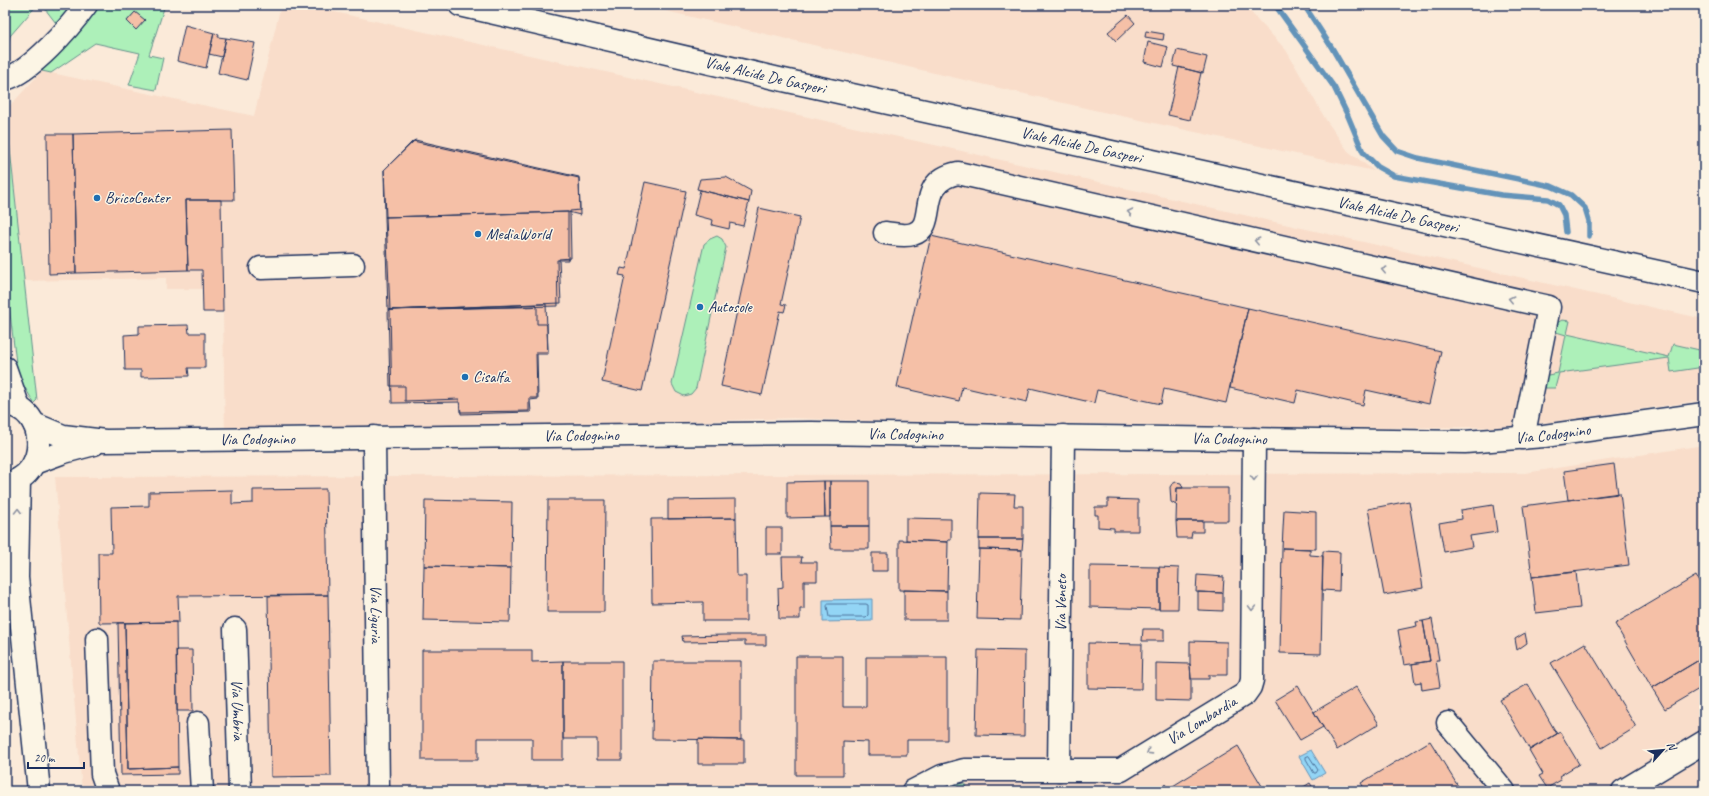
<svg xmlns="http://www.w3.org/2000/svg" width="1709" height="796" viewBox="0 0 1709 796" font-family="Caveat,sans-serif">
<rect width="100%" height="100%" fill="#fbead9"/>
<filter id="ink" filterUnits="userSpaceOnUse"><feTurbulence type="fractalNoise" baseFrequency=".025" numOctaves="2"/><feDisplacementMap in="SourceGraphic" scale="8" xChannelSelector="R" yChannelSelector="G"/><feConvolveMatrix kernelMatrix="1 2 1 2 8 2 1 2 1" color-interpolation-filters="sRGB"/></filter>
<g filter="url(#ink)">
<path fill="#f9ddca" d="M 281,5 L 303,5 L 957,150 L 1704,319 L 1704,400 L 1552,422 L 1497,427 L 1359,428 L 869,421 L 793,418 L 225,438 L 223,312 L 203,312 L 202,289 L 166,289 L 166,278 L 24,281 L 6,110 L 42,71 L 254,116 Z
M 640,5 L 1244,5 L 1286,50 L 1326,120 L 1348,151 L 1374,171 L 1094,110 Z
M 1704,445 L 1704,791 L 82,791 L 55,477 L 1525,473 Z"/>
<path fill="#adf0b9" stroke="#64908c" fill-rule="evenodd" d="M 5,5 L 37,5 L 10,36 L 5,55 Z
M 42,5 L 77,5 L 59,27 Z
M 93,5 L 165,5 L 149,55 L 163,58 L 156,90 L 129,85 L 140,53 L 95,43 L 51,73 L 42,71 L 43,63 ZM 135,12 L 144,20 L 136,30 L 127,21 Z
M 5,103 L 37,400 L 34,403 L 20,379 L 16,363 L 5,272 Z
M 717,236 L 722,239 L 726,247 L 696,388 L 691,394 L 684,396 L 676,392 L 672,384 L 704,244 L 710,239 Z
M 1562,320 L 1570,321 L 1567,334 L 1669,357 L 1673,344 L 1704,351 L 1704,367 L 1671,372 L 1669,358 L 1559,373 L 1555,388 L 1546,388 L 1543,386 L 1543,376 L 1558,373 L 1566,335 L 1553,331 L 1555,324 Z
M 960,784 L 966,784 L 965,791 L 941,791 Z"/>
<path fill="#93d5f5" stroke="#6393b9" d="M 872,599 L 872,621 L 823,622 L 823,600 Z
M 1311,750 L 1325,773 L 1313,780 L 1299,756 Z"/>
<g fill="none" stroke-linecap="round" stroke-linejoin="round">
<path stroke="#4b719a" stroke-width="1" d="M 829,604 L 866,604 L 868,605 L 868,615 L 866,617 L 829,617 L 827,606 Z
M 1309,756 L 1318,770 L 1316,773 L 1314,773 L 1306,759 L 1306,757 Z"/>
<path stroke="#6393b9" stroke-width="5.5" d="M 1275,5 L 1334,87 L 1348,116 L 1363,152 L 1378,167 L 1394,176 L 1501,195 L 1548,199 L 1559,205 L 1564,215 L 1566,232
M 1304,5 L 1332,48 L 1383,136 L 1397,151 L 1418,158 L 1551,186 L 1571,195 L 1585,208 L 1589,221 L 1589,236"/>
</g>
<path fill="#f5c0a7" stroke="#1b2f5e" d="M 1012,5 L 1024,5 L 1023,8 Z
M 135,12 L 145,20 L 136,30 L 127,21 Z
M 1128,15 L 1135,23 L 1116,41 L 1108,32 Z
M 185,25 L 214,33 L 206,68 L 177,61 Z
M 1146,31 L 1164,34 L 1163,40 L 1145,37 Z
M 214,33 L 219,34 L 218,37 L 226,38 L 222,57 L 209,54 Z
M 226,38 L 255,43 L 247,80 L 218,73 Z
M 1148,42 L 1168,47 L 1163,67 L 1144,62 Z
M 1177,50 L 1207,57 L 1203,73 L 1173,66 Z
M 1179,67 L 1201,73 L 1190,120 L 1168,115 Z
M 232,130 L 234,200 L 186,200 L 188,270 L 76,273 L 73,134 Z
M 47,134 L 73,134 L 76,273 L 49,274 Z
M 415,140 L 579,177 L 580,210 L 570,211 L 571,258 L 559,259 L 561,303 L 390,310 L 384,170 Z
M 413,141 L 579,178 L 580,215 L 568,212 L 385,217 L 384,170 Z
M 726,177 L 751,191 L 749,202 L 697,189 L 700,179 Z
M 645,182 L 686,191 L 642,391 L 602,382 L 625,276 L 619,275 L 621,268 L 626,269 Z
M 700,190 L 749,202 L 743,226 L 730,223 L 729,229 L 712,225 L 713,220 L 694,215 Z
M 186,200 L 221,200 L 223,312 L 203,312 L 202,270 L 188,270 Z
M 759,208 L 800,217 L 781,304 L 786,305 L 784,312 L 780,311 L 762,395 L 721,386 Z
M 568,212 L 568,260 L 557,260 L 558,306 L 388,310 L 385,217 Z
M 931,236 L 1248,308 L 1226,403 L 1164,389 L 1161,404 L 1097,390 L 1094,403 L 1030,388 L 1027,402 L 962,387 L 959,401 L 897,387 Z
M 546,304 L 548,354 L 537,354 L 538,399 L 530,400 L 531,412 L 461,414 L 460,402 L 392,403 L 390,310 Z
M 537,306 L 537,324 L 547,324 L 548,352 L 536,352 L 537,398 L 529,398 L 529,411 L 460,412 L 459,399 L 405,401 L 405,386 L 390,386 L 388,310 Z
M 1248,308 L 1441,351 L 1429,404 L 1366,390 L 1363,405 L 1298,390 L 1295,403 L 1230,388 Z
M 188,325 L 189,333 L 205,333 L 205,368 L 188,368 L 189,376 L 141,377 L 141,370 L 125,370 L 124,335 L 139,334 L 139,326 Z
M 1614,464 L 1618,494 L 1568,500 L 1564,471 Z
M 824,481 L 830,481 L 830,517 L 825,517 Z
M 824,481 L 825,517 L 787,518 L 787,482 Z
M 830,481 L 869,481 L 869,526 L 830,526 Z
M 1176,482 L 1181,483 L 1183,488 L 1177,488 L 1176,505 L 1171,502 L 1170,487 L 1172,484 Z
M 1177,488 L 1228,488 L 1228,521 L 1176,521 Z
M 326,489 L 328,595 L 178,596 L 179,622 L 99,623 L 98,553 L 112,553 L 111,507 L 149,506 L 149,492 L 232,490 L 232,504 L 253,503 L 253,490 Z
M 980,493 L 1015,494 L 1014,506 L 1023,506 L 1023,539 L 979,539 Z
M 1620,493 L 1629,565 L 1532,577 L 1523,506 Z
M 736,499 L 736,518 L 668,519 L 668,500 Z
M 1108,499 L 1138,500 L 1138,531 L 1114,531 L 1114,528 L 1098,527 L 1098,515 L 1095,515 L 1095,507 L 1108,507 Z
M 425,500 L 512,502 L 511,568 L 424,566 Z
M 548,500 L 605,500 L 604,612 L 547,612 Z
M 1409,501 L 1423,588 L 1384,595 L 1368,509 Z
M 1493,505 L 1497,532 L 1470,536 L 1472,547 L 1444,552 L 1439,523 L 1462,519 L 1461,510 Z
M 1284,510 L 1316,512 L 1316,549 L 1282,548 Z
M 736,518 L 737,576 L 746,576 L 746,621 L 703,621 L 703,602 L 652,603 L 651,519 Z
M 906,518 L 951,519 L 951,540 L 948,540 L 948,542 L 906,540 Z
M 1176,521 L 1203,521 L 1203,532 L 1192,532 L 1191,538 L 1177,538 Z
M 830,526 L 869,526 L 869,549 L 831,549 Z
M 766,528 L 782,528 L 782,554 L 766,554 Z
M 979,539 L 1023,539 L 1022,550 L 979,549 Z
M 899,540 L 948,542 L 947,591 L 899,590 Z
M 1282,548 L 1310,549 L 1310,555 L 1323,556 L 1321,654 L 1280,653 Z
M 979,549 L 1022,550 L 1020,620 L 977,619 Z
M 1323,551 L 1340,552 L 1339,591 L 1322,590 Z
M 872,553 L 888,553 L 888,571 L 872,571 Z
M 782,557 L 802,557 L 801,562 L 817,562 L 817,581 L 804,581 L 804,609 L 800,609 L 800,619 L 779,619 L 778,588 L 783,587 Z
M 424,566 L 511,568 L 510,622 L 423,620 Z
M 1090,566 L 1159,567 L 1159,609 L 1090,607 Z
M 1159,567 L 1179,568 L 1178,609 L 1159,609 Z
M 1576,572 L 1580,608 L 1536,613 L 1532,577 Z
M 1197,575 L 1224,577 L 1223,593 L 1196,592 Z
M 1696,576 L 1704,590 L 1704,657 L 1652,688 L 1615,624 Z
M 904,590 L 947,591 L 947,620 L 904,620 Z
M 1198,592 L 1223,593 L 1223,611 L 1198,610 Z
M 328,595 L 331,776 L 271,777 L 268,596 Z
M 1432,619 L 1439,660 L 1436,660 L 1440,687 L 1422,690 L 1421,682 L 1415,683 L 1412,664 L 1430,661 L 1423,621 Z
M 1423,621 L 1430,661 L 1404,665 L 1398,630 L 1417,626 L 1416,622 Z
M 176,622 L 178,767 L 128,769 L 125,623 Z
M 118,623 L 125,623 L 128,769 L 178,767 L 178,774 L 121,775 Z
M 1143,629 L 1164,629 L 1164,641 L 1142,641 Z
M 1525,633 L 1527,643 L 1517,650 L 1515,639 Z
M 725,635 L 766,635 L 766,645 L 745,645 L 745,641 L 683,642 L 682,636 Z
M 1190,641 L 1227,642 L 1227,675 L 1209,675 L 1209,679 L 1191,679 L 1190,664 Z
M 1088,643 L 1142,644 L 1141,689 L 1088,688 Z
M 1585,643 L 1636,727 L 1602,748 L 1551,663 Z
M 176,650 L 192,650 L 193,711 L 177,711 Z
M 422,650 L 532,650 L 532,662 L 563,661 L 563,760 L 532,760 L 532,738 L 478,738 L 478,760 L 422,760 Z
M 978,650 L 1025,651 L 1024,736 L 976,735 Z
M 796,656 L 843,656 L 843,707 L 866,707 L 866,657 L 947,657 L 947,740 L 907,740 L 907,755 L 868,755 L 868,742 L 843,741 L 843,775 L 796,775 Z
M 1704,657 L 1704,686 L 1665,709 L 1652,688 Z
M 563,661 L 622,661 L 622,760 L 597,760 L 597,739 L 563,739 Z
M 653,661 L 741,661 L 741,740 L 652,739 Z
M 1156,663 L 1190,664 L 1191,679 L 1191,701 L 1156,700 Z
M 1528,684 L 1557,734 L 1530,750 L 1500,700 Z
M 1298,686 L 1323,727 L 1300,740 L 1275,700 Z
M 1356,687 L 1379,724 L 1337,750 L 1314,712 Z
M 1560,732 L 1579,764 L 1559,776 L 1561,780 L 1547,788 L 1539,776 L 1543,774 L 1529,750 Z
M 698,739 L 744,740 L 744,764 L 698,764 Z
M 1430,741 L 1461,791 L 1366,791 L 1361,783 Z
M 1238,746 L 1265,791 L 1169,791 L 1168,789 Z
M 1310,783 L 1315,791 L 1297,791 Z
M 1165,784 L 1169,791 L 1153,791 Z"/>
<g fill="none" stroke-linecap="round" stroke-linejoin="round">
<defs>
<g id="minor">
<path d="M 5,79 C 31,72 70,27 86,5"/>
<path d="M 885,233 C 894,234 904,237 913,234 C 940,226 913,182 958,173 L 1549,307 L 1523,438"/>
<path d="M 261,268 L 353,265"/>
<path d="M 5,368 L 19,408"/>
<path d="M 5,404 C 49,408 50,477 5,484"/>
<path id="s1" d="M 34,424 L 63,436 L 105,441 L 811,433 L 1465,442 L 1544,436 L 1704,414"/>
<path id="s2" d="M 374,437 L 378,791"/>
<path d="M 34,463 L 64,452 L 94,444"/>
<path d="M 19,479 L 17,578 L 39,791"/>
<path id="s3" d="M 235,629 L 240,791"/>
<path d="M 97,639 L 102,774 L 108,791"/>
<path d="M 198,723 L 202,791"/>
<path d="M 1448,723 L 1504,791"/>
<path id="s4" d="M 1059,770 L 1063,436"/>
<path id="s5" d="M 913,791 L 942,776 L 964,770 L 1121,770 L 1245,694 L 1250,687 L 1252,680 L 1254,439"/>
<path d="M 1623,791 L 1704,742"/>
</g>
<g id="major">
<path id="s6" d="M 460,5 L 779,79 L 1704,282"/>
</g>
</defs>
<use href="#minor" stroke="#1b2f5e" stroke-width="25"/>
<use href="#major" stroke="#1b2f5e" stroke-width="25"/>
<use href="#minor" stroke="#fcf5e5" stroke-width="22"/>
<use href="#major" stroke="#fcf5e5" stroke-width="22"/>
</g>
<defs><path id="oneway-chevron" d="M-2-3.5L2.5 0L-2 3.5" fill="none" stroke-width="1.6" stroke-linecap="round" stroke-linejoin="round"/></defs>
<g stroke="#8c92a2">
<use href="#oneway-chevron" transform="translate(1130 212) rotate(-167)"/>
<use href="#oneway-chevron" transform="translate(1257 241) rotate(-167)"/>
<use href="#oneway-chevron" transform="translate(1384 270) rotate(-167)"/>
<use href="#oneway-chevron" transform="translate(1511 299) rotate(-167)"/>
<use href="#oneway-chevron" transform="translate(1254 478) rotate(91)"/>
<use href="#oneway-chevron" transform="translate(18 511) rotate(-89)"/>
<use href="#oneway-chevron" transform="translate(1252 608) rotate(91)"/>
<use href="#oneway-chevron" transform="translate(1149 752) rotate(148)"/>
</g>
</g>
<g fill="#1f6fb2" stroke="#fcf5e5" stroke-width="1.5">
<circle cx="97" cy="198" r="4"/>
<circle cx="478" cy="234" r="4"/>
<circle cx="700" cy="307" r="4"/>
<circle cx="465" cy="377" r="4"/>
</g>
<g text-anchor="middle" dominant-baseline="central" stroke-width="3" stroke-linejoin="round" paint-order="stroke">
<g font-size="16" fill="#1b2f5e" stroke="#fcf5e5">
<text stroke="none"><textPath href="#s6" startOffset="313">Viale Alcide De Gasperi</textPath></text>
<text stroke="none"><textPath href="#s6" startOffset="637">Viale Alcide De Gasperi</textPath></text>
<text stroke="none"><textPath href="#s6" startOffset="961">Viale Alcide De Gasperi</textPath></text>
<text stroke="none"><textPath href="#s1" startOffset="1522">Via Codognino</textPath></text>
<text stroke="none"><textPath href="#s1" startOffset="550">Via Codognino</textPath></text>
<text stroke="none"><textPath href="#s1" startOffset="874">Via Codognino</textPath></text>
<text stroke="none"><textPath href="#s1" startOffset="226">Via Codognino</textPath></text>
<text stroke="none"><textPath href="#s1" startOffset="1198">Via Codognino</textPath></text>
<text stroke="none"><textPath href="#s4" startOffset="167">Via Veneto</textPath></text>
<text stroke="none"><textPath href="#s2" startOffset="177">Via Liguria</textPath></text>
<text stroke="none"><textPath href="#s3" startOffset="81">Via Umbria</textPath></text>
<text stroke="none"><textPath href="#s5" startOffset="307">Via Lombardia</textPath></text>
</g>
<g font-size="16" fill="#1b2f5e" stroke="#fcf5e5" text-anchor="start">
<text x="105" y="198">BricoCenter</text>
<text x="486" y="234">MediaWorld</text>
<text x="708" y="307">Autosole</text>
<text x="473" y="377">Cisalfa</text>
</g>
</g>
<rect width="1709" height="796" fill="none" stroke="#fcf5e5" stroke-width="20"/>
<rect x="10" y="10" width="1689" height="776" fill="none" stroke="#1b2f5e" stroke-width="1.5" filter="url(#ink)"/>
<g transform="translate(1663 750) rotate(63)" stroke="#fcf5e5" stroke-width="3" paint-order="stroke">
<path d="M0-3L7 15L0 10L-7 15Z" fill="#1b2f5e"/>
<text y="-6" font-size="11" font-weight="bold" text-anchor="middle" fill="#1b2f5e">N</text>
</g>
<path d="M28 762v6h56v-6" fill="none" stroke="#1b2f5e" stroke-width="2"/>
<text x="34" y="762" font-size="12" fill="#1b2f5e" stroke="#fcf5e5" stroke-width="3" paint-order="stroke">20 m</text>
</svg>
